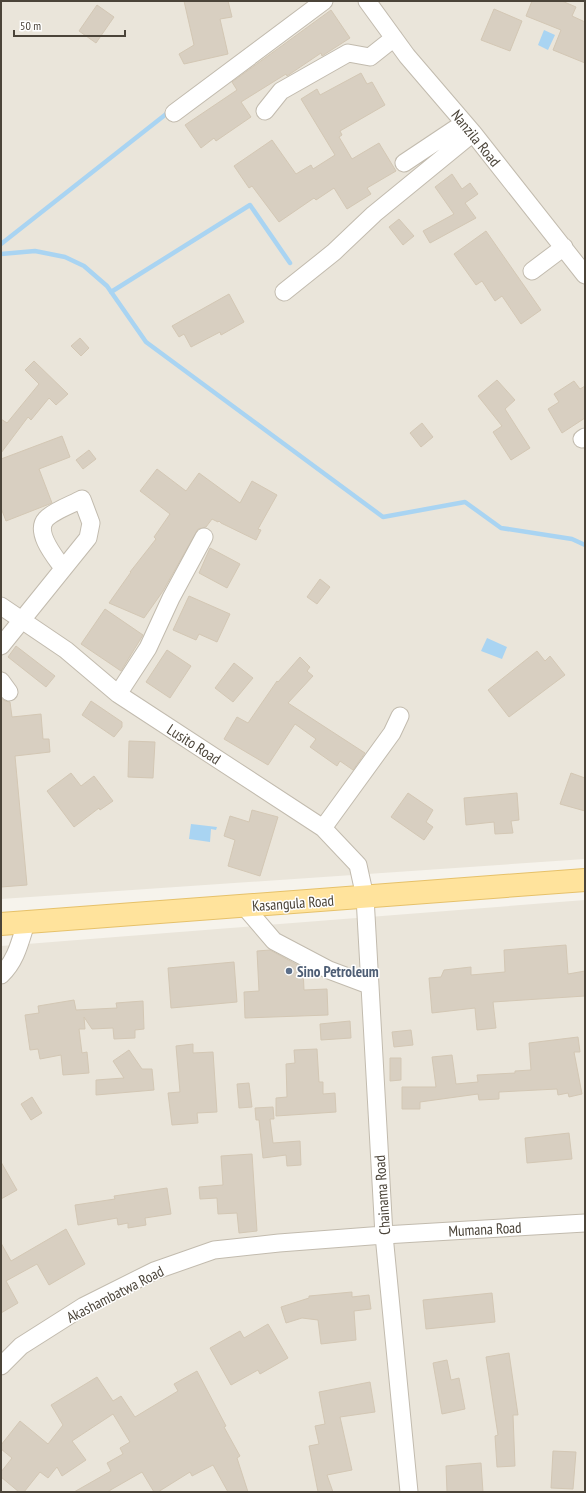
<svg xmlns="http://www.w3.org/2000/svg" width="586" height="1493" viewBox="0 0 586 1493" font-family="'PT Sans Narrow',sans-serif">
<rect width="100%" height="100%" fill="#f6f3ec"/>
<path fill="#eae5da" d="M 1,1 L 585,1 L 585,859 L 1,899 Z
M 585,900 L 585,1492 L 1,1492 L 1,946 Z"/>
<path fill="#a9d4f2" d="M 544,30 L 555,35 L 548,50 L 538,45 Z
M 487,638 L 507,647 L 502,659 L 481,651 Z
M 191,824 L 217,827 L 216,830 L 211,829 L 210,842 L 189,839 Z"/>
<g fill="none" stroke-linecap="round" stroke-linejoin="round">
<path stroke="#a9d4f2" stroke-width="4.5" d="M 1,244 L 170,111
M 1,254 L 35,251 L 65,257 L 84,266 L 107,286 L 146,342 L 383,517 L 465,502 L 501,528 L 572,539 L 585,545
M 111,292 L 250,205 L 290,263"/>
</g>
<path fill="#d8cfc1" stroke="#d3c7b4" d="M 184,1 L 228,1 L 232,17 L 220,19 L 228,54 L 184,64 L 179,54 L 194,45 Z
M 532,1 L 562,1 L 576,7 L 572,16 L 585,22 L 585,63 L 553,50 L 561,30 L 526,16 Z
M 97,5 L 114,17 L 96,43 L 79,31 Z
M 494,9 L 522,21 L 510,51 L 481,40 Z
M 331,10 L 350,38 L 322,56 L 321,53 L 287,76 L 286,74 L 241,102 L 251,117 L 216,141 L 214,138 L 201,148 L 185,125 L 237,90 L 232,82 Z
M 361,73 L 367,84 L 372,82 L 385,105 L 340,131 L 342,135 L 339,137 L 352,159 L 379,143 L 396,171 L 367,188 L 371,194 L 347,209 L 334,188 L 316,200 L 314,198 L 279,222 L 252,186 L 249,188 L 234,166 L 272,140 L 296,174 L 311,165 L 313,169 L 335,155 L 301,99 L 317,89 L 320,95 Z
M 452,174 L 462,189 L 470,183 L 478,194 L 465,203 L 476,218 L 430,243 L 423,231 L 454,214 L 435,187 Z
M 399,219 L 414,236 L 403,245 L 389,227 Z
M 486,231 L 541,310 L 521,324 L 502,296 L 495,301 L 482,281 L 476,285 L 454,254 Z
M 229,294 L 244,322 L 221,335 L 220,332 L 191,347 L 184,334 L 179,337 L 172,326 Z
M 80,338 L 89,348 L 81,356 L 71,346 Z
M 34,361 L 68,394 L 56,405 L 49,398 L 31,420 L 28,417 L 1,453 L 1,419 L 7,423 L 39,384 L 25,370 Z
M 497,380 L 515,400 L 505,409 L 530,448 L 511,460 L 493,432 L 502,426 L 478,396 Z
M 574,381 L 580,389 L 585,386 L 585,418 L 562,433 L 548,409 L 559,402 L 554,394 Z
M 422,423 L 433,437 L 421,447 L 410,433 Z
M 62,436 L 70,457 L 39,469 L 52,503 L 6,521 L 1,508 L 1,459 Z
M 89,450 L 96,459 L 83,469 L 76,460 Z
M 157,469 L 186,491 L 199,473 L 240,503 L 252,481 L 277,495 L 258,529 L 261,530 L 256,540 L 221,523 L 219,521 L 218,522 L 212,519 L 206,527 L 198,529 L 163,591 L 144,618 L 109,603 L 131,572 L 130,572 L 156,539 L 154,537 L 170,514 L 140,491 Z
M 210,548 L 240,564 L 227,588 L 199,573 Z
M 320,579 L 330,587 L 317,604 L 307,597 Z
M 189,596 L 230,614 L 217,642 L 199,634 L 196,640 L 173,630 Z
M 105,609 L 143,635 L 121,671 L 81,644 Z
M 16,646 L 55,676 L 46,687 L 8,657 Z
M 167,650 L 191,666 L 170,698 L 146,682 Z
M 537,651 L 545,661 L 550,656 L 565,675 L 509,717 L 488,690 Z
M 300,657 L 310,667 L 307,671 L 313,676 L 288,703 L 365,753 L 353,770 L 340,761 L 337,766 L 310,747 L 316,739 L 295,724 L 268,765 L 224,739 L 237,717 L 248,723 L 277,681 L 278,682 Z
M 234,663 L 253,678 L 233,702 L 215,688 Z
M 1,698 L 5,701 L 10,702 L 12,717 L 41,714 L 43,739 L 49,739 L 50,752 L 15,756 L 27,885 L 1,887 Z
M 91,701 L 122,722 L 122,727 L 114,737 L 82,715 Z
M 129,741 L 155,742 L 153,778 L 128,777 Z
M 71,773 L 81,786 L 94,776 L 113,801 L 100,810 L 99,808 L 74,827 L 47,791 Z
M 571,773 L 585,778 L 585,811 L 560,804 Z
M 408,793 L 433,810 L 426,822 L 433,827 L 424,840 L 391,817 Z
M 517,793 L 519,820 L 511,821 L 513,833 L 495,834 L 494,822 L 466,825 L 464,798 Z
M 252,810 L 278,817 L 260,876 L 228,866 L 235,840 L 224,836 L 230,816 L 249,822 Z
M 566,945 L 568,974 L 585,971 L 585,996 L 493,1002 L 496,1028 L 477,1030 L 475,1008 L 432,1013 L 429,978 L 441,977 L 444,970 L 471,967 L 471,975 L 505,972 L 504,950 Z
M 270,950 L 303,968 L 304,990 L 327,989 L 328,1015 L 245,1018 L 244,992 L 259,991 L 257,951 Z
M 234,962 L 237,1002 L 171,1008 L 168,968 Z
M 74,1000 L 76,1010 L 117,1008 L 116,1003 L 143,1001 L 144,1029 L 135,1030 L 135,1038 L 114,1039 L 113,1028 L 92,1029 L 84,1017 L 85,1029 L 79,1029 L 82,1053 L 87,1052 L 89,1073 L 63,1075 L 61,1055 L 40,1059 L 38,1049 L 30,1050 L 25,1015 L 39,1013 L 38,1006 Z
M 350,1021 L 351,1038 L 321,1040 L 320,1024 Z
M 411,1030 L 413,1045 L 394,1047 L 392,1032 Z
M 578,1037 L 580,1052 L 574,1052 L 582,1094 L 569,1097 L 568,1093 L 558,1095 L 557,1089 L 499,1092 L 499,1099 L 479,1100 L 478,1094 L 420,1102 L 420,1109 L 402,1109 L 402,1087 L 436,1087 L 432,1057 L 452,1055 L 456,1084 L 478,1082 L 477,1075 L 515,1073 L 515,1071 L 531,1070 L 529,1043 Z
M 193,1044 L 193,1053 L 213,1052 L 217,1112 L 197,1113 L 198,1123 L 172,1125 L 168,1093 L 180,1092 L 176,1046 Z
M 317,1049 L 319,1082 L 323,1082 L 323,1094 L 335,1093 L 336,1112 L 276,1116 L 276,1098 L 287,1097 L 286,1064 L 295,1063 L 294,1050 Z
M 129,1050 L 142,1069 L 152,1069 L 154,1090 L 96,1095 L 96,1080 L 124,1078 L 113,1061 Z
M 390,1058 L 401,1058 L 401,1080 L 390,1081 Z
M 249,1083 L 252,1107 L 239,1108 L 237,1084 Z
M 32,1097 L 42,1113 L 31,1120 L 21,1104 Z
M 273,1107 L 274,1119 L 270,1119 L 273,1143 L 300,1141 L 301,1165 L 287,1166 L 286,1155 L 263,1158 L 259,1120 L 256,1120 L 255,1108 Z
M 569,1133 L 572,1159 L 527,1163 L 525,1138 Z
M 252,1154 L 257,1231 L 239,1233 L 237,1213 L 218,1214 L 217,1198 L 200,1199 L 199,1187 L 223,1185 L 221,1156 Z
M 1,1162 L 17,1190 L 1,1199 Z
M 167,1188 L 171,1214 L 145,1218 L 146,1225 L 128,1228 L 128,1223 L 118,1225 L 117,1218 L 78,1225 L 75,1205 L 115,1199 L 114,1196 Z
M 66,1229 L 85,1264 L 49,1285 L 37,1264 L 6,1281 L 18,1303 L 1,1313 L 1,1243 L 11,1261 Z
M 352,1292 L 352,1297 L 369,1295 L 371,1309 L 354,1311 L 356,1340 L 321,1344 L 318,1320 L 302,1318 L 286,1323 L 281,1307 L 309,1298 L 309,1296 Z
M 492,1293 L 495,1322 L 426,1329 L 423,1300 Z
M 268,1324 L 288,1358 L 260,1374 L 258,1370 L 231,1385 L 210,1348 L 240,1331 L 244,1338 Z
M 509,1353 L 518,1415 L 513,1415 L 515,1466 L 497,1467 L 495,1436 L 498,1435 L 486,1357 Z
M 447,1360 L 451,1380 L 459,1378 L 465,1409 L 442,1414 L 433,1363 Z
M 197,1371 L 226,1426 L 224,1427 L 240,1456 L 237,1458 L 248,1492 L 228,1492 L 213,1465 L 192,1476 L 190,1472 L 158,1492 L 154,1492 L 142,1472 L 107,1492 L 74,1492 L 111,1471 L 107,1463 L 123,1454 L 120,1448 L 130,1442 L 113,1414 L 72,1441 L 86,1460 L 62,1476 L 57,1467 L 48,1478 L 40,1472 L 24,1492 L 19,1492 L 1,1477 L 1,1472 L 12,1458 L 1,1449 L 1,1445 L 20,1421 L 48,1444 L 63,1425 L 51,1405 L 97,1377 L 113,1401 L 121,1396 L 135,1417 L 178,1391 L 174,1384 Z
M 370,1382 L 375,1412 L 340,1417 L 352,1470 L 327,1475 L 333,1492 L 318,1492 L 309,1446 L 319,1444 L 315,1426 L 325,1424 L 319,1392 Z
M 553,1451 L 576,1452 L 573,1489 L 551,1488 Z
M 481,1463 L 483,1492 L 447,1492 L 446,1466 Z"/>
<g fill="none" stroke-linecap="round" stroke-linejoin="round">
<defs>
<path id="minor" d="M 367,1 L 407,56 L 473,133 L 585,275
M 265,111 L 281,91 L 348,53 L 370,57 L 394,38
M 174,113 L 324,1
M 404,163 L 464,123
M 532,271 L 564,247
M 284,292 L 334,252 L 374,214 L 473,133
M 582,439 L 585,437
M 1,606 L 66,650 L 118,694 L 323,828 L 358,865 L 365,897 L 384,1235 L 409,1492
M 1,646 L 88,538 L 91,523 L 82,499 C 73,504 53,511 46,519 C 34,532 55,557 63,568
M 1,681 L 9,692
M 118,694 L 148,648 L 171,598 L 204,537
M 323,828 L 392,733 L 400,716
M 244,906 L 274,941 L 329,970 L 369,985
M 1,975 C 16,961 20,942 26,923
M 1,1366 L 21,1346 L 84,1306 L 154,1271 L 214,1250 L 279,1243 L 384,1235 L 585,1223"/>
<path id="major" d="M 1,924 L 585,880"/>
</defs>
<use href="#minor" stroke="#c2bbae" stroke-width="19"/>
<use href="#major" stroke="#e6c16a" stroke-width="24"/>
<use href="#minor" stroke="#fff" stroke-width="17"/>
<use href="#major" stroke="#ffe39c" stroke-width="22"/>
</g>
<circle fill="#5c6f8a" stroke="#fff" stroke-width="1.5" cx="289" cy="971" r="4"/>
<g text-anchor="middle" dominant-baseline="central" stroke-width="3" stroke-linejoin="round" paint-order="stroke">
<g font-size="15" fill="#4b4439" stroke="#fff">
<text transform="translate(476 138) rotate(51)">Nanzila Road</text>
<text transform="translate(194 744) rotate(33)">Lusito Road</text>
<text transform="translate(293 903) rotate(-4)">Kasangula Road</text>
<text transform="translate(382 1195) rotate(-94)">Chainama Road</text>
<text transform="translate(485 1229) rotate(-3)">Mumana Road</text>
<text transform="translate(115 1294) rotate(-27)">Akashambatwa Road</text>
</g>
<g font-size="15" font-weight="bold" fill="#4e5e75" stroke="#fff" text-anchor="start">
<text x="297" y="971">Sino Petroleum</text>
</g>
</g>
<rect width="586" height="1493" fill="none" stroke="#4b4439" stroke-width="4"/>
<path d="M14 30v6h111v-6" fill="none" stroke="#4b4439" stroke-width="2"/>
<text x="20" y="30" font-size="12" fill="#4b4439" stroke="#ffffff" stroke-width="3" paint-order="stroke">50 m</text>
</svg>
